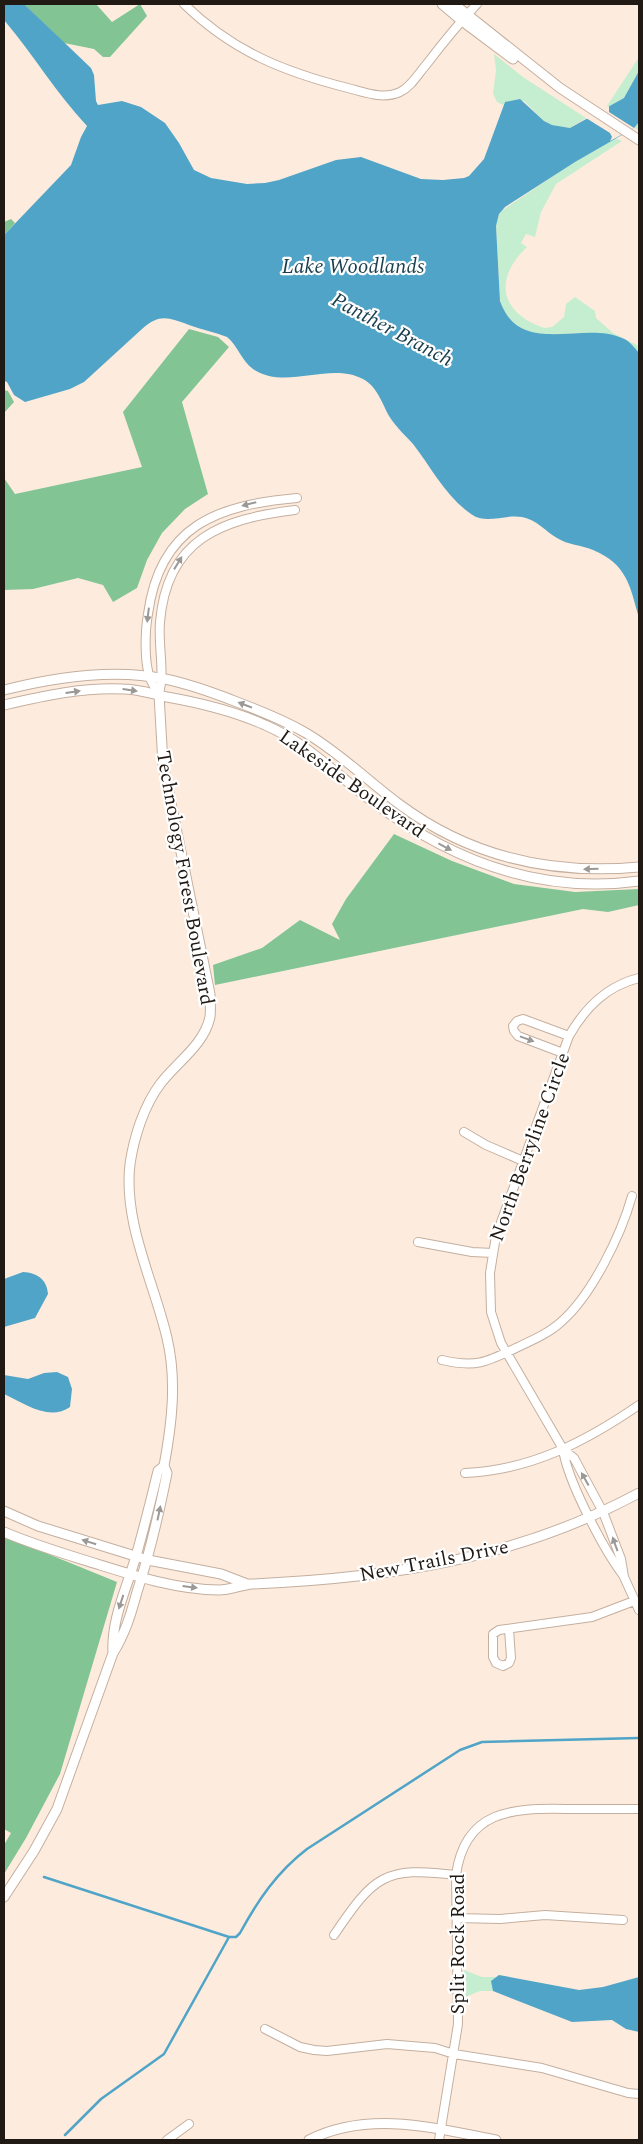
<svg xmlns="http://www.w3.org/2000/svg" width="643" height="2144" viewBox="0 0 643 2144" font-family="Spectral,serif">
<rect width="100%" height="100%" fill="#fdecde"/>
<path fill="#c5edcf" d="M 494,54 L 523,77 L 586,118 L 570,128 L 552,125 L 544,121 L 524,101 L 505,102 L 503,105 L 497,102 L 493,94 L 496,70 Z
M 639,57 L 639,131 L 607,106 Z
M 615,138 L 622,141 L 556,184 L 541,212 L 535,237 L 526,234 L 521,243 L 527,247 C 493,279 500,313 544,328 L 552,327 L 564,317 L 566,304 L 575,297 L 595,311 L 596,318 L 613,333 L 639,346 L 639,353 C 636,350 633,344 629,342 C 611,332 584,332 564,334 C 556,334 549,336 541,335 C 522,332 503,318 500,299 L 496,226 L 500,212 L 568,166 Z
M 464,1970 L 482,1977 L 499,1977 L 500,1991 L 480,1991 L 465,1997 Z"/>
<path fill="#82c494" d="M 24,4 L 96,4 L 112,22 L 140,4 L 147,16 L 110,57 L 103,57 L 94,49 L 64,43 Z
M 11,219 L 15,223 L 4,235 L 4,222 Z
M 189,329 L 218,337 L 229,347 L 182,402 L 208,494 L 185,509 L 162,533 L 147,560 L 137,588 L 113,602 L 103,585 L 78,578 L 33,589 L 4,590 L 4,478 L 15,494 L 142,467 L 123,412 Z
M 4,390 L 8,391 L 14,402 L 4,413 Z
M 394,834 L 452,861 L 514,884 L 575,892 L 639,889 L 639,905 L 608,912 L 583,909 L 215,985 L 213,965 L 262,948 L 300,920 L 340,940 L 332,924 L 346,899 Z
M 4,1536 L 117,1582 L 60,1774 L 26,1838 L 4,1874 L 4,1845 L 11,1833 L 4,1829 Z"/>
<path fill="#50a4c7" d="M 4,4 L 24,4 L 91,68 L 94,75 L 96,101 L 98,105 L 122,101 L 141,107 L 165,123 L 179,143 L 194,170 L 211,178 L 247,184 L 265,183 L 279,180 L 336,160 L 361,157 L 421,179 L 443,180 L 464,178 L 469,176 L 484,159 L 505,102 L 520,99 L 544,121 L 552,125 L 570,128 L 624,98 L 639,71 L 639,122 L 634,128 L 575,162 L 505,207 L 499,214 L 496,226 L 500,301 C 520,358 583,320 622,338 C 630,341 634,347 639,353 L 639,618 C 630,586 627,564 593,550 C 581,545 568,545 557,538 C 545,531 537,520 522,517 C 504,514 486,525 471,514 C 446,497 431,467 413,444 C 406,436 397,428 391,419 C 382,405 379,388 363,379 C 329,361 286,391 253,369 C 241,360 238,346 227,337 C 215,332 202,330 189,325 C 169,318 160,313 142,329 L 84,382 L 70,389 L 25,402 L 14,395 L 7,382 L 4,381 L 4,235 L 71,165 L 81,137 L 87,126 C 56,93 33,54 4,20 Z
M 23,1272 C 37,1273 47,1279 48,1294 L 35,1318 L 4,1327 L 4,1279 Z
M 57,1372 L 68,1377 L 72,1389 L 70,1407 C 49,1422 24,1403 4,1394 L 4,1375 L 28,1379 L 44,1373 Z
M 499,1975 L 579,1990 L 603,1987 L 639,1977 L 639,2032 L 626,2029 L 612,2020 L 572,2022 L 493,1991 L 491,1981 Z"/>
<path fill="#fdecde" d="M 609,106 L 609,112 L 634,128 L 610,141 L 612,137 L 610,133 L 586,118 Z"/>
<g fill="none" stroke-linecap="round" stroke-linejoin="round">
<path stroke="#50a4c7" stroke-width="2.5" d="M 44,1877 L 229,1937 L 236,1937 L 240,1933 C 258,1900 277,1872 307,1849 L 460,1750 L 482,1742 L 639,1738
M 65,2135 L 101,2099 L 164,2054 L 229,1937"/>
<defs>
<path id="minor" d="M 184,4 C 232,51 284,72 348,88 C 364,92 383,100 400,92 C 411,87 418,74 426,65 C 442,44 459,23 477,4
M 159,695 C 156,689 152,684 150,678 C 144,662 145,631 148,614 C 160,525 218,505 297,498
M 159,695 C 165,670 158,647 160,622 C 167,539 221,519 295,510
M 639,978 C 606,986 585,1008 569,1036 L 496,1236 L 490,1273 L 491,1312 L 501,1343 L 563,1449 L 574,1458 L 603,1512 L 621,1559 L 624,1577 L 639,1610
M 563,1053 L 518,1036 L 514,1031 L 513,1026 L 517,1021 L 523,1019 L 569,1036
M 464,1132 L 486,1145 L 523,1161
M 418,1242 L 472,1252 L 493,1253
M 442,1360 C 476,1368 487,1362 518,1347 C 533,1340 549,1333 561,1322 C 592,1295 621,1235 632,1196
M 563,1449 C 567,1480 604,1550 623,1575
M 465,1473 C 531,1470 585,1442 639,1405
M 509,1629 L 511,1658 L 509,1663 L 503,1666 L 496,1663 L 493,1657 L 493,1634 L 499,1630 L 592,1617 L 634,1601
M 456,1918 L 500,1919 L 545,1915 L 623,1920
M 334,1935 C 374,1876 384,1866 456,1875
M 265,2029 L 300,2047 L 314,2050 L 327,2051 L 387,2044 L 435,2048 L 454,2054 L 542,2068 L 628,2093 L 639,2094
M 167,2140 L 189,2124
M 439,2140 L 458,2024 L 456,1875 C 465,1810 512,1808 566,1809 C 590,1809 615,1809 639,1809"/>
<path id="tertiary" d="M 442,4 L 462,21 L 513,59
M 454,4 L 560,88 L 639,140
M 4,690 C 55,677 113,668 165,679 C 190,684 214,693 237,702 C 261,711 284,720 306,733 C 340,753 368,781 399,804 C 470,857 553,875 639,867
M 4,705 C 43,696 83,687 123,689 C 138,689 153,694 167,697 C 201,703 234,711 265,725 C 305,742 335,773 369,799 C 448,859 539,895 639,881
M 4,1511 L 38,1526 L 148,1560 L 221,1574 L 247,1584
M 4,1532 C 34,1545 65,1554 97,1564 C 135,1576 178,1590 219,1590 C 230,1590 241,1585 252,1584 C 390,1578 516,1559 639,1493
M 113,1653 C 111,1619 127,1588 136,1556 C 144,1528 151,1500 158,1471 L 164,1466 C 172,1423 177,1380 167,1338 C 154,1282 123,1223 130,1164 C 134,1137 144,1105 161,1083 C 177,1062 204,1045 210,1017 C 211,1010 210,1001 210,994 L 163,764 L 159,695
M 4,1897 L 34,1851 L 57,1809 L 113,1653 C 125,1634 131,1614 137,1592 C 150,1553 159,1513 167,1473 L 164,1466
M 309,2140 C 369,2110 435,2128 496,2140"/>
</defs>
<use href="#minor" stroke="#c4af9f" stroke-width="10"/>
<use href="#tertiary" stroke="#c4af9f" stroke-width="11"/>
<use href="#minor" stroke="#fff" stroke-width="8"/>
<use href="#tertiary" stroke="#fff" stroke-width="9"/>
</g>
<defs><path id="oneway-solid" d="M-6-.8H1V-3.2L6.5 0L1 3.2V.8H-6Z" transform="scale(1.25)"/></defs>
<g fill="#9b9895">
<use href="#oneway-solid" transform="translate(249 504) rotate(166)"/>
<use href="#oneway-solid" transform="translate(178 563) rotate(-58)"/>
<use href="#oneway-solid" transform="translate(148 615) rotate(97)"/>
<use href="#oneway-solid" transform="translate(130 690) rotate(8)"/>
<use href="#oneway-solid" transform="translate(73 692) rotate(-8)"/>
<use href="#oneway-solid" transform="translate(245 705) rotate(-159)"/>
<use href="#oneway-solid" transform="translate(445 847) rotate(28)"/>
<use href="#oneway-solid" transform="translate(591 869) rotate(179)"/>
<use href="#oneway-solid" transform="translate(527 1039) rotate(20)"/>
<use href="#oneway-solid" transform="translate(585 1479) rotate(-119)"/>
<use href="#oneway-solid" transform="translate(159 1513) rotate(-78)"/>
<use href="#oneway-solid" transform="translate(89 1542) rotate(-163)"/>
<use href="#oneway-solid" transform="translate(615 1544) rotate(-110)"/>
<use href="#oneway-solid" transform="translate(190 1587) rotate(7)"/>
<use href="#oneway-solid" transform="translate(121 1602) rotate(108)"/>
</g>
<g text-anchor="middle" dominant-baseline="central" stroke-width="4.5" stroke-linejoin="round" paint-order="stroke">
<g font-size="20" fill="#211a14" stroke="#fff">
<text transform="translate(352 784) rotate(35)">Lakeside Boulevard</text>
<text transform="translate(185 878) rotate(80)">Technology Forest Boulevard</text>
<text transform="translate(530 1147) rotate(-70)">North Berryline Circle</text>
<text transform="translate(434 1561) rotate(-11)">New Trails Drive</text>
<text transform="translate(458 1944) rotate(-90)">Split Rock Road</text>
</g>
<g font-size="21" font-style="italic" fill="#193e4e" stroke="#fff">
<text x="353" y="267">Lake Woodlands</text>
<text transform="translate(392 330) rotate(28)">Panther Branch</text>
</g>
</g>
<rect width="643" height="2144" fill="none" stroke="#211a14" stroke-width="10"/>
</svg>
